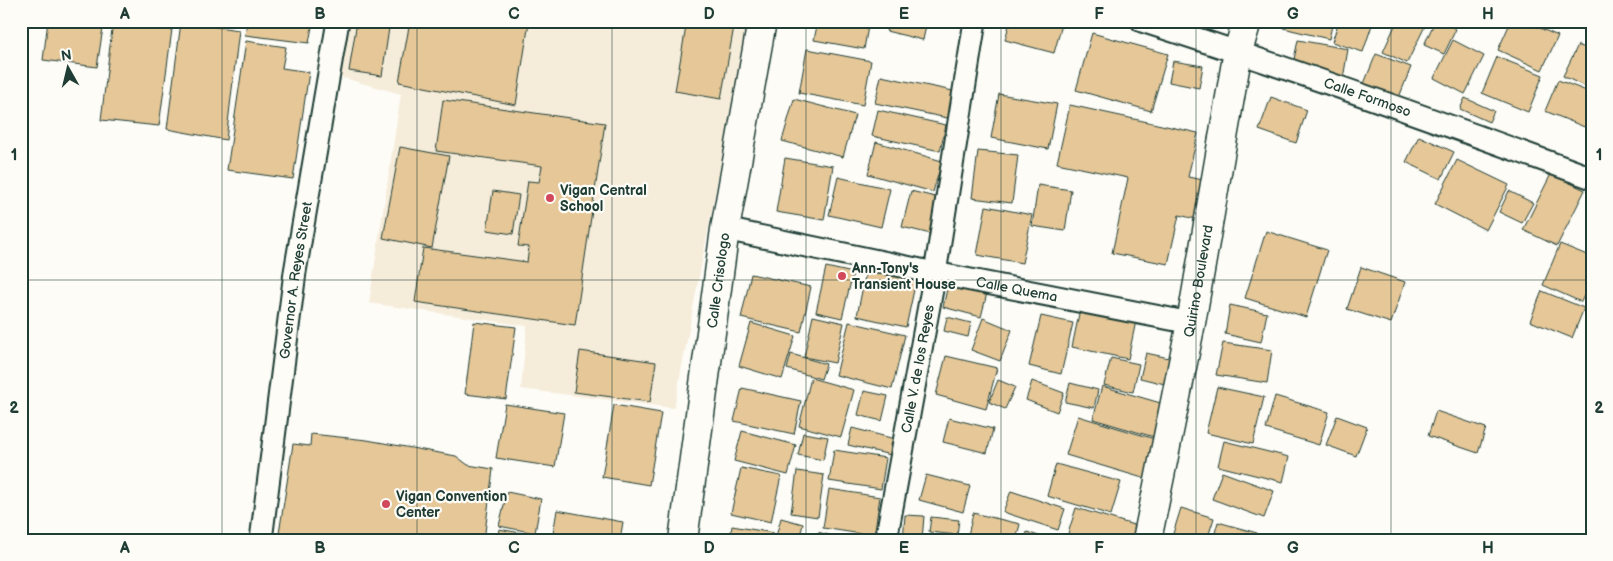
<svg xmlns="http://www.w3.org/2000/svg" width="1613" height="561" viewBox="0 0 1613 561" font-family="'Balsamiq Sans',sans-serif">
<rect width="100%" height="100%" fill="#fdfcf7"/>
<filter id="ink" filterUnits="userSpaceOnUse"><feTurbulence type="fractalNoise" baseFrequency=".02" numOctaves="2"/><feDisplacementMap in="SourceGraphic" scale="10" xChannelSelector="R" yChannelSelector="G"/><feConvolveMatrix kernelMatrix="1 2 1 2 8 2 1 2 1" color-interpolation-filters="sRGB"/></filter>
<g filter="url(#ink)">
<path fill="#f6ecda" d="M 350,21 L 748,21 L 674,408 L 521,389 L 527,326 L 369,303 L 401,94 L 340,77 Z"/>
<path fill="#e5c798" stroke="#1f3d34" d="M 48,21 L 104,21 L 97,67 L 43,60 Z
M 113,21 L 173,22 L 159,126 L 101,120 Z
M 247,21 L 313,21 L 309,43 L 245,35 Z
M 357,21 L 390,21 L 382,76 L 349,71 Z
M 410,21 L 529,22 L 516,105 L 399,82 Z
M 626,21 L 658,21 L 657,28 Z
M 687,21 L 735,21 L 721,99 L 675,91 Z
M 818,21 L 869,21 L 864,49 L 814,40 Z
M 889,21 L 927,21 L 923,40 L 886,31 Z
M 1010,21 L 1063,21 L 1054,53 L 1005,40 Z
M 1285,21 L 1333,21 L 1329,39 L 1283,28 Z
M 1339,21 L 1361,21 L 1372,25 L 1363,52 L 1332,42 Z
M 1397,21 L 1427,22 L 1407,63 L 1383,52 Z
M 1435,21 L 1440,21 L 1456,29 L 1444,54 L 1424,45 Z
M 1511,21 L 1524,21 L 1558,36 L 1542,70 L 1498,50 Z
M 181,22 L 239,30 L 226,140 L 167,129 Z
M 1092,33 L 1168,54 L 1151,111 L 1076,90 Z
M 1298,40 L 1348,49 L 1343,79 L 1292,69 Z
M 1453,40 L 1484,56 L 1465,94 L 1434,78 Z
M 246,41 L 286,47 L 282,68 L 309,72 L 293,179 L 227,170 Z
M 1578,45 L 1592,51 L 1592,90 L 1563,76 Z
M 807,49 L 871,61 L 863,105 L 799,93 Z
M 1376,54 L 1411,67 L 1396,105 L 1361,91 Z
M 1497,57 L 1543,75 L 1528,112 L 1482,93 Z
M 1173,61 L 1203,66 L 1199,88 L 1169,82 Z
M 881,76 L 958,92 L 952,119 L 875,103 Z
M 1558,80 L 1592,93 L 1592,130 L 1545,111 Z
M 999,94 L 1057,104 L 1048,149 L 991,138 Z
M 1271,97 L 1307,110 L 1296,143 L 1259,130 Z
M 1465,98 L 1494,111 L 1489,122 L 1460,109 Z
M 794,99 L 855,115 L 843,157 L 782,141 Z
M 443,100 L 605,123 L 575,325 L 415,302 L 423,248 L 527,262 L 529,247 L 518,246 L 528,181 L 539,182 L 542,166 L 436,151 Z
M 1070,105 L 1198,133 L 1188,177 L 1208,181 L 1200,220 L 1179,215 L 1168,264 L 1112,253 L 1128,178 L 1057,163 Z
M 878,110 L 946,125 L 940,151 L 872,136 Z
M 1419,136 L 1454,152 L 1441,179 L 1406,162 Z
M 876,142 L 942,161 L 933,192 L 868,174 Z
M 400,147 L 449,156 L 432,248 L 383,238 Z
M 978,151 L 1018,155 L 1012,203 L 972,198 Z
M 785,158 L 833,166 L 824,220 L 776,212 Z
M 1457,160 L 1509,185 L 1486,230 L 1435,204 Z
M 1551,174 L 1585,190 L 1557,246 L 1523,230 Z
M 838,177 L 890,189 L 881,227 L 829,215 Z
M 1038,185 L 1071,190 L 1065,231 L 1032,226 Z
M 493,191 L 519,195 L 513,234 L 487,230 Z
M 911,191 L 943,199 L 935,235 L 902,227 Z
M 1509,191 L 1533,203 L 1522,223 L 1499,212 Z
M 986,206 L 1032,215 L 1022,263 L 977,255 Z
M 1266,231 L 1327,250 L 1306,317 L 1245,298 Z
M 1560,244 L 1592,257 L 1592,278 L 1581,302 L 1543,285 Z
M 867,266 L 917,276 L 906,327 L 857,316 Z
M 826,267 L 853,273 L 842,318 L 816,312 Z
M 1361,267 L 1405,282 L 1391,323 L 1347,309 Z
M 751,274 L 811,287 L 801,332 L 741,318 Z
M 949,280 L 988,289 L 981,317 L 943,307 Z
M 1542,291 L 1584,308 L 1572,338 L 1530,321 Z
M 1230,305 L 1267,313 L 1261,342 L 1225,334 Z
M 1080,309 L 1136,321 L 1128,359 L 1072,347 Z
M 813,316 L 844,323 L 835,363 L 804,357 Z
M 1041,316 L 1073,323 L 1061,374 L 1029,366 Z
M 947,317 L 971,323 L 968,337 L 944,331 Z
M 983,318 L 1012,330 L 1000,361 L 971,350 Z
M 474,322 L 516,327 L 506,399 L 465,394 Z
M 849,322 L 905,335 L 892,389 L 836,375 Z
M 751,323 L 795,336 L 782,379 L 739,366 Z
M 1223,343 L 1272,350 L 1267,383 L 1216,375 Z
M 580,351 L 656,362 L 650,402 L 574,392 Z
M 1146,353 L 1178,360 L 1173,386 L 1140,378 Z
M 791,354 L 826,364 L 821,379 L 787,369 Z
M 946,356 L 997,368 L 986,409 L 936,395 Z
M 1111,358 L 1139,364 L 1133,392 L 1104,385 Z
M 811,378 L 854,390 L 841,437 L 799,426 Z
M 998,380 L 1015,387 L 1005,409 L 989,402 Z
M 1032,381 L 1064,393 L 1057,412 L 1026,400 Z
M 1070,383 L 1098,390 L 1094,408 L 1065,402 Z
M 1102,386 L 1164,404 L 1154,437 L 1093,419 Z
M 1217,387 L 1264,397 L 1253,444 L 1206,433 Z
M 742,388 L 801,401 L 794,434 L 734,421 Z
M 864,391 L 888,396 L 882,421 L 858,415 Z
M 1275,396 L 1329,412 L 1319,445 L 1266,429 Z
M 505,404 L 564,413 L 555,467 L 496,458 Z
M 614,405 L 661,413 L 649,485 L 602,477 Z
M 1436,411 L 1486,428 L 1478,453 L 1428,436 Z
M 1078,416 L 1158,440 L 1146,479 L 1066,455 Z
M 1337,416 L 1367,427 L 1356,456 L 1326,445 Z
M 949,418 L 993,429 L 987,453 L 943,442 Z
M 852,428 L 895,439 L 891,455 L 848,445 Z
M 742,431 L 796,445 L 788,475 L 734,461 Z
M 803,433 L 828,437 L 823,460 L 798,455 Z
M 311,434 L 367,440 L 456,456 L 468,465 L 493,469 L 484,540 L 278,540 L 293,444 L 310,446 Z
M 1224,441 L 1289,457 L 1283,482 L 1218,466 Z
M 834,450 L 886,458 L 881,489 L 829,481 Z
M 1056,464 L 1121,482 L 1111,515 L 1047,496 Z
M 741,468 L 781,476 L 771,522 L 731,513 Z
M 797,471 L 824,475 L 818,517 L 791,513 Z
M 1222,472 L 1274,491 L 1264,518 L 1212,499 Z
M 926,475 L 970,486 L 963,512 L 919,500 Z
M 829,489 L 880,497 L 874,536 L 823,528 Z
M 1011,491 L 1065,509 L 1058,530 L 1003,512 Z
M 507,492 L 541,499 L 535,533 L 499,526 Z
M 1076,508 L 1144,528 L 1141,540 L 1066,540 Z
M 1181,508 L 1214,518 L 1207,540 L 1171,540 Z
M 557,510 L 623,522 L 620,540 L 552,540 Z
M 973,513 L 1020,524 L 1016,540 L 967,540 Z
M 905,515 L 924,516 L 922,540 L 903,540 Z
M 931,517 L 959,520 L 957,535 L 929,532 Z
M 781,518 L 803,524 L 799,540 L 775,540 Z
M 1218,522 L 1257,533 L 1255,540 L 1213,540 Z
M 732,526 L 774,533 L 773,540 L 730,540 Z
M 499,529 L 537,536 L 537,540 L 497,540 Z
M 818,532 L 846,540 L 816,540 Z
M 1027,532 L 1050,540 L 1025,540 Z"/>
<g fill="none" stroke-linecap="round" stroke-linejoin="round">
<defs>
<g id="minor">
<path id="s1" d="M 1142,21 C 1293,69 1443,123 1592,178"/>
<path id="s2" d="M 725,229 L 935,273 L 1191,323"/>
<path id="s3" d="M 261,540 L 295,272 L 338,21"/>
<path id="s4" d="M 886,540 L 935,273 L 975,21"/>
</g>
<g id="tertiary">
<path id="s5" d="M 683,540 L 725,229 L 762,21"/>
</g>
<g id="secondary">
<path id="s6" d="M 1147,540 L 1191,323 L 1238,51 L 1247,21"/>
</g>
</defs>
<use href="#minor" stroke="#1f3d34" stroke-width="25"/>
<use href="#tertiary" stroke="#1f3d34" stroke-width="31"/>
<use href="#secondary" stroke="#1f3d34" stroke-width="31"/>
<use href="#minor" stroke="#fdfcf7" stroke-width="21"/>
<use href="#tertiary" stroke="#fdfcf7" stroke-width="28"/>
<use href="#secondary" stroke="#fdfcf7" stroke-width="28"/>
</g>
</g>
<path fill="none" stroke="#1f3d34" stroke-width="1" stroke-opacity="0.55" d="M 222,21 L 222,540M 417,21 L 417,540M 612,21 L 612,540M 806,21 L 806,540M 1001,21 L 1001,540M 1196,21 L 1196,540M 1391,21 L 1391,540M 21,280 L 1592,280"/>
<g fill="#d1495b" stroke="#fdfcf7" stroke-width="2">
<circle cx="550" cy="198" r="5"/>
<circle cx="842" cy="276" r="5"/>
<circle cx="386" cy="504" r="5"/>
</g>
<g text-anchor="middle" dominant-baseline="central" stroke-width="4.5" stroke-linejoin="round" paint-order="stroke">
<g font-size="14" fill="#1f3d34" stroke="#fdfcf7">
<text stroke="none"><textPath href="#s1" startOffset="238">Calle Formoso</textPath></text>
<text stroke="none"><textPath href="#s3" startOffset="262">Governor A. Reyes Street</textPath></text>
<text stroke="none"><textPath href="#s5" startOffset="262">Calle Crisologo</textPath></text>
<text stroke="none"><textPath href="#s6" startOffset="264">Quirino Boulevard</textPath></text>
<text stroke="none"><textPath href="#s2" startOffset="298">Calle Quema</textPath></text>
<text stroke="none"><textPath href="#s4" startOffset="174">Calle V. de los Reyes</textPath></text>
</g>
<g font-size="14" font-weight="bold" fill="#1f3d34" stroke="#fdfcf7" text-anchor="start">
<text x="560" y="190">Vigan Central<tspan x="560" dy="16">School</tspan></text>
<text x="852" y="268">Ann-Tony's<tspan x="852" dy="16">Transient House</tspan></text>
<text x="396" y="496">Vigan Convention<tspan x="396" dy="16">Center</tspan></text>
</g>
</g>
<rect width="1613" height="561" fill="none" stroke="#fdfcf7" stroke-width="55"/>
<g transform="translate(68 68) rotate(352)" stroke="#fdfcf7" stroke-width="4" paint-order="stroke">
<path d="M0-4L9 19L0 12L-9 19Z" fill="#1f3d34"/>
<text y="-8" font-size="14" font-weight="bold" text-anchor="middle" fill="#1f3d34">N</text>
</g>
<rect x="28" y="28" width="1558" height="506" fill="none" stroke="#1f3d34" stroke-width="2"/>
<g font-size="16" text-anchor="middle" font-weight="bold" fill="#1f3d34">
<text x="125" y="19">A</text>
<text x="320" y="19">B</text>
<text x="514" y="19">C</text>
<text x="709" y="19">D</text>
<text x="904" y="19">E</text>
<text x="1099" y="19">F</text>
<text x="1293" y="19">G</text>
<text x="1488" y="19">H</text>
<text x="14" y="160">1</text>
<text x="1599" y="160">1</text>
<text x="14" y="413">2</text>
<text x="1599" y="413">2</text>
<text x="125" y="553">A</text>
<text x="320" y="553">B</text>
<text x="514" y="553">C</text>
<text x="709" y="553">D</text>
<text x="904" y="553">E</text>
<text x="1099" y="553">F</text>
<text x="1293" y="553">G</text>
<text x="1488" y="553">H</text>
</g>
</svg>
